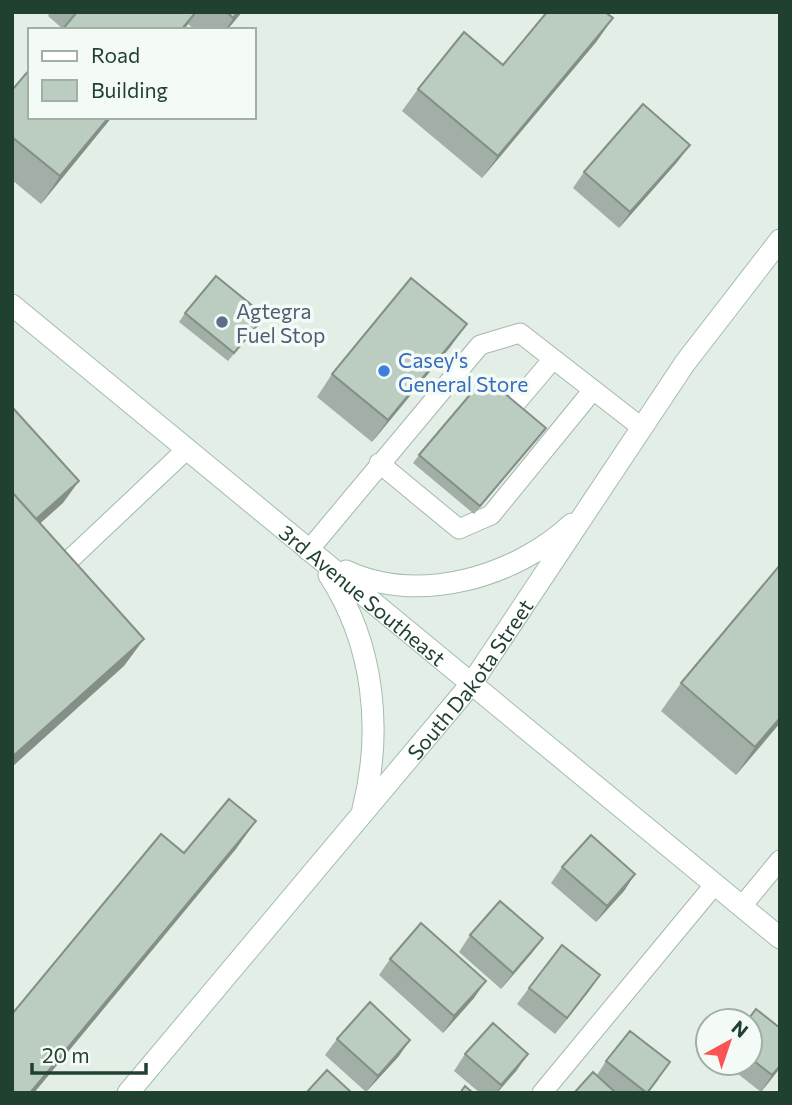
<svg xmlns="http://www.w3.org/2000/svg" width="792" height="1105" viewBox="0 0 792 1105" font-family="Commissioner,sans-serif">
<rect width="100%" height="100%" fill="#e3eee6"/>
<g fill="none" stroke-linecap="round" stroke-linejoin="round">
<defs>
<path id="lane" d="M 509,411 L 553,359
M 379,463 L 459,529 L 491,515 L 593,390
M 308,551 L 480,345 L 520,333 L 641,427
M 63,566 L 187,449
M 742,906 L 780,860
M 542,1093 L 715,884"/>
<g id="secondary">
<path id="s1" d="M 12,305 L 780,938"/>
<path d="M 346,571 C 419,605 515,577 572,524"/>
<path d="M 329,575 C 374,644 383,730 363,809"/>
<path id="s2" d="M 128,1093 L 472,683 L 685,363 L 780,240"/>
</g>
</defs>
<use href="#lane" stroke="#a5b7ac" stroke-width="21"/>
<use href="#secondary" stroke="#a3bdae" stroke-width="23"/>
<use href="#lane" stroke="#fff" stroke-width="19"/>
<use href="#secondary" stroke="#fff" stroke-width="21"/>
</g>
<path fill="#a1afa6" d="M 50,12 L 242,12 L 227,30 L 195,30 L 188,24 L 184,30 L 62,30 L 63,29 L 48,16 Z
M 597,41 L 482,178 L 402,111 L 418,89 L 503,65 Z
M 12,90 L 112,117 L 41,204 L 12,180 Z
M 678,161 L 619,228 L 573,188 L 584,172 Z
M 185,313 L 259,324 L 228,361 L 179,322 Z
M 451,346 L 372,442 L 317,397 L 332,374 Z
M 546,428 L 474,514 L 413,463 L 419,455 Z
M 681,683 L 780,723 L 736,775 L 661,711 Z
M 562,867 L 635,874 L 624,891 L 596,922 L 551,883 Z
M 470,935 L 543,938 L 531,954 L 501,989 L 459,952 Z
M 390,959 L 474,998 L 443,1033 L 379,975 Z
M 529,988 L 589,991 L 555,1034 L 517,1004 Z
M 750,1021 L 780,1068 L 761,1092 L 724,1063 L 750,1063 Z
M 337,1039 L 399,1056 L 366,1092 L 325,1055 Z
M 465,1054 L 517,1070 L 497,1093 L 480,1093 L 454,1071 Z
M 606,1061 L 659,1079 L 648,1093 L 574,1093 L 597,1075 Z"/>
<path fill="#838f87" d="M 196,12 L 184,30 L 181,30 Z
M 238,12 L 242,12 L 227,30 L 225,30 Z
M 613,18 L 597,41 L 482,178 L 498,156 Z
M 109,117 L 112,117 L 41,204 L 60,176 Z
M 690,145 L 678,161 L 619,228 L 630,212 Z
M 467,324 L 451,346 L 372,442 L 388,420 Z
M 546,428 L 540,436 L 474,514 L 480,506 Z
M 79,481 L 63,503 L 16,545 L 32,522 Z
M 144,639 L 124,666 L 12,767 L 12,757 Z
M 780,718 L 780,723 L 736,775 L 755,747 Z
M 256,821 L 236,849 L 34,1093 L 30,1093 Z
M 635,874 L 624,891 L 596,922 L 607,906 Z
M 543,938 L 531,954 L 501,989 L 513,973 Z
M 600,975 L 589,991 L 555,1034 L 567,1018 Z
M 486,981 L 474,998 L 443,1033 L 454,1016 Z
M 410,1040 L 399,1056 L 366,1092 L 378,1076 Z
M 528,1054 L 517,1070 L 497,1093 L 496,1093 Z
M 780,1066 L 780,1068 L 761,1092 L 772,1075 Z"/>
<path fill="#bbccc1" stroke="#838f87" stroke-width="2" d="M 77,12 L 196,12 L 181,30 L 62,30 Z
M 227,12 L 238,12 L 233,18 Z
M 547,12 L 605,12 L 613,18 L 498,156 L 418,89 L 464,32 L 503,65 Z
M 30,69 L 30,117 L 109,117 L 60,176 L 12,137 L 12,90 Z
M 643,104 L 690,145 L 630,212 L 584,172 Z
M 216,276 L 265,316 L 234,353 L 185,313 Z
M 411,278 L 467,324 L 388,420 L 332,374 Z
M 485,377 L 546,428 L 480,506 L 419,455 Z
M 12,407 L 79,481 L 36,519 L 12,492 Z
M 12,492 L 144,639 L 12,757 Z
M 780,565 L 780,718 L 755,747 L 681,683 Z
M 229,799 L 256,821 L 30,1093 L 12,1093 L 12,1014 L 161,834 L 184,853 Z
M 591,835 L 635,874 L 607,906 L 562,867 Z
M 500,901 L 543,938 L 513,973 L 470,935 Z
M 421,923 L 486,981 L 454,1016 L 390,959 Z
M 562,945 L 600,975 L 567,1018 L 529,988 Z
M 370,1002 L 410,1040 L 378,1076 L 337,1039 Z
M 756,1009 L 780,1028 L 780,1066 L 772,1075 L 750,1058 L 750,1021 L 747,1021 Z
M 493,1023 L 528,1054 L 501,1085 L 465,1054 Z
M 630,1031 L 670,1062 L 647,1093 L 606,1061 Z
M 327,1070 L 352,1093 L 306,1093 Z
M 593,1072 L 616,1093 L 574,1093 Z
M 465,1086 L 473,1093 L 460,1093 Z"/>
<circle fill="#5c6f8a" stroke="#f4faf5" stroke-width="2.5" cx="222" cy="322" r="7"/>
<circle fill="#3f7fe0" stroke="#f4faf5" stroke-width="2.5" cx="384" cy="371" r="7"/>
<g text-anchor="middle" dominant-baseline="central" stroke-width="7" stroke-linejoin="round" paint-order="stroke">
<g font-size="21" fill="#4e5e75" stroke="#f4faf5" text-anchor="start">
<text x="236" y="310">Agtegra<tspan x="236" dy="24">Fuel Stop</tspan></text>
</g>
<g font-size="21" fill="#366cbe" stroke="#f4faf5" text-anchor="start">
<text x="398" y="359">Casey's<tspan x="398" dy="24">General Store</tspan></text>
</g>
<g font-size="21" fill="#214130" stroke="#f4faf5">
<text stroke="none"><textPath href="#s1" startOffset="455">3rd Avenue Southeast</textPath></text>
<text stroke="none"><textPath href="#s2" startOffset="537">South Dakota Street</textPath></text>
</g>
</g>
<rect width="792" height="1105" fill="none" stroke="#214130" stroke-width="28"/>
<rect x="28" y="28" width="228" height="91" fill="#f4faf5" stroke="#a0b0a6" stroke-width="2"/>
<rect x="42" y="51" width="35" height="10" fill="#ffffff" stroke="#a0b0a6" stroke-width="2"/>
<text x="91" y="63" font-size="21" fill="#214130">Road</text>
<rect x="42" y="80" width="35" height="21" fill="#bbccc1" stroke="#a0b0a6" stroke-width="2"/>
<text x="91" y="98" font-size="21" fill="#214130">Building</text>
<g transform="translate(729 1042) rotate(40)"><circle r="33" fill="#f4faf5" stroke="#a0b0a6" stroke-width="2"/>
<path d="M0-5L12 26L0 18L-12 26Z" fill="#fc5354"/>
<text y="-10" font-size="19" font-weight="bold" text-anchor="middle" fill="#214130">N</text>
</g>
<path d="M32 1063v10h114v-10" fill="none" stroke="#214130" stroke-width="3.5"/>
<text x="42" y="1063" font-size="21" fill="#214130" stroke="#f4faf5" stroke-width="5" paint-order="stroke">20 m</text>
</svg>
